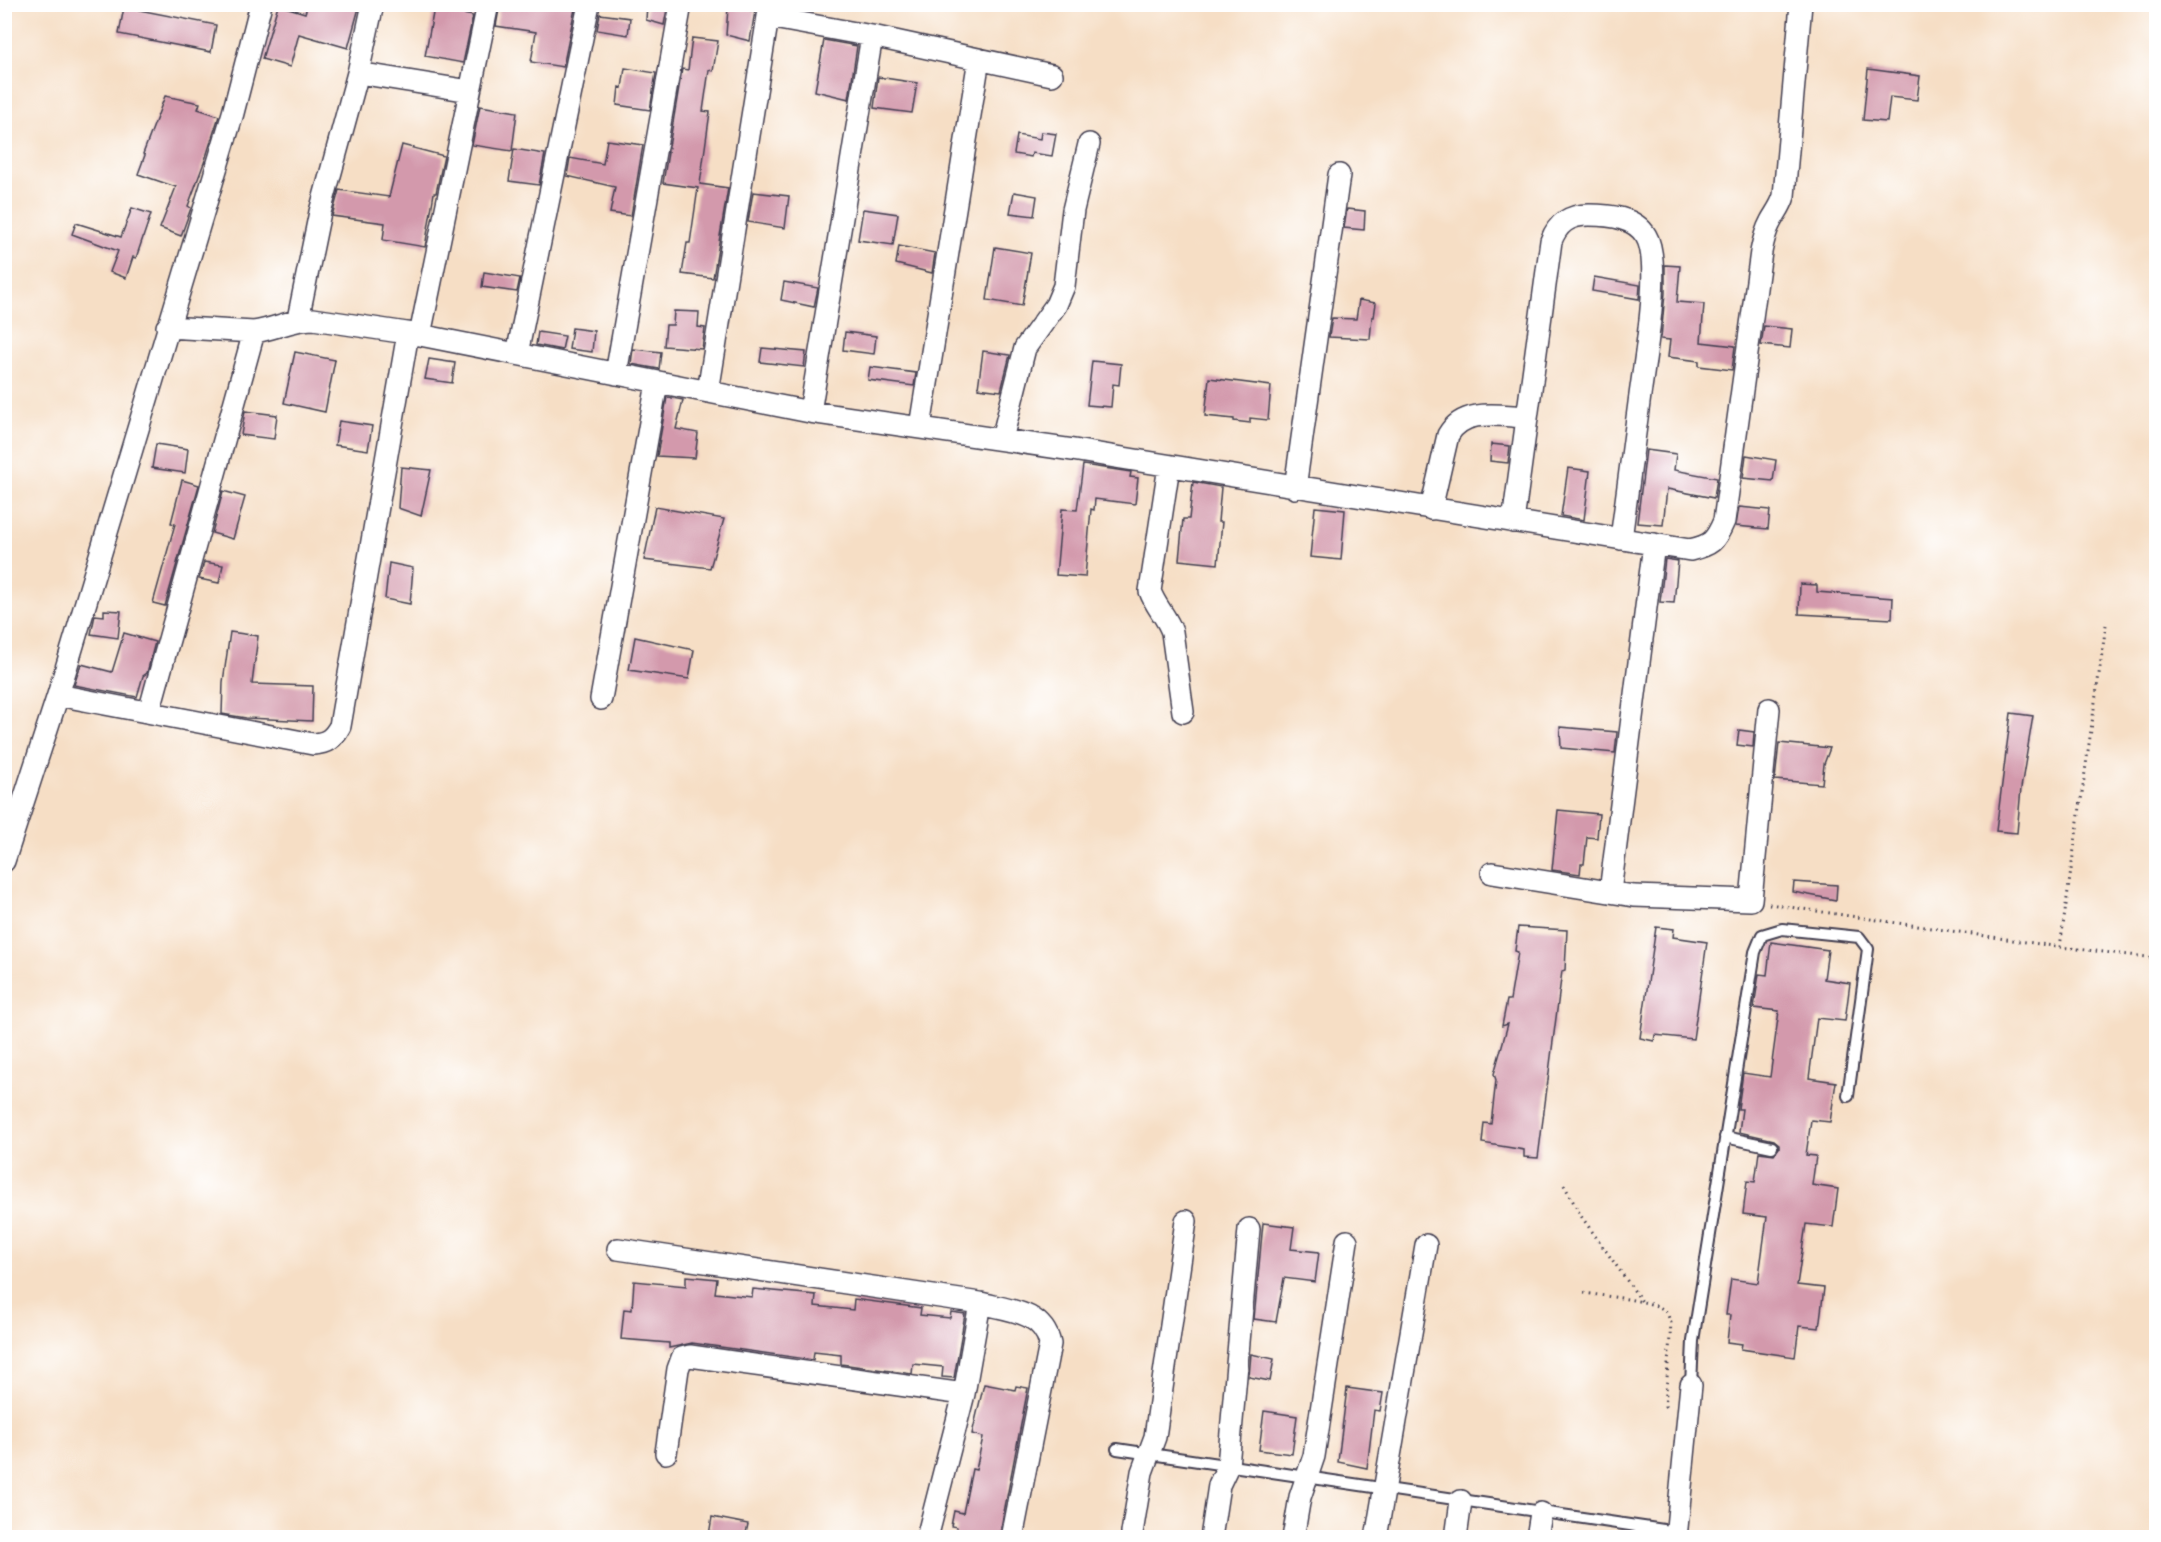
<svg xmlns="http://www.w3.org/2000/svg" width="2161" height="1542" viewBox="0 0 2161 1542" font-family="'IM FELL French Canon',serif">
<rect width="100%" height="100%" fill="#fff"/>
<filter id="ink" filterUnits="userSpaceOnUse"><feTurbulence type="fractalNoise" baseFrequency=".0167" numOctaves="2"/><feDisplacementMap in="SourceGraphic" scale="12" xChannelSelector="R" yChannelSelector="G"/><feConvolveMatrix kernelMatrix="1 2 1 2 8 2 1 2 1" color-interpolation-filters="sRGB"/></filter>
<filter id="wash" filterUnits="userSpaceOnUse"><feTurbulence type="fractalNoise" baseFrequency=".008" numOctaves="4" result="noise"/><feDisplacementMap in="SourceGraphic" scale="24" xChannelSelector="R" yChannelSelector="G"/><feGaussianBlur stdDeviation="1.35" result="paint"/><feColorMatrix in="noise" values="0 0 0 0 0 0 0 0 0 0 0 0 0 0 0 0 0 1.4 0 .05"/><feComposite in="paint" operator="in"/></filter>
<g filter="url(#wash)">
<rect width="100%" height="100%" fill="#f6dec5"/>
<g id="blocks">
<path fill="#d399ac" d="M 308,4 L 360,4 L 348,48 L 299,34 L 290,67 L 262,59 L 278,5 L 305,13 Z
M 500,4 L 576,4 L 563,67 L 531,62 L 536,32 L 496,26 Z
M 647,4 L 668,4 L 664,25 L 646,20 Z
M 124,7 L 216,25 L 211,52 L 119,34 Z
M 434,8 L 473,16 L 463,63 L 425,56 Z
M 728,8 L 755,11 L 750,41 L 726,35 Z
M 600,14 L 630,18 L 628,35 L 597,30 Z
M 692,38 L 718,41 L 713,71 L 709,70 L 703,111 L 710,112 L 700,184 L 728,188 L 713,278 L 682,274 L 687,243 L 690,243 L 698,188 L 663,183 L 682,69 L 688,70 Z
M 824,40 L 857,46 L 849,99 L 815,91 Z
M 625,68 L 656,73 L 650,110 L 617,105 L 619,87 L 622,88 Z
M 1868,69 L 1920,76 L 1917,100 L 1890,97 L 1887,122 L 1863,120 Z
M 878,77 L 917,83 L 912,113 L 874,108 Z
M 165,96 L 200,103 L 198,109 L 219,116 L 205,160 L 188,206 L 191,208 L 181,236 L 160,228 L 176,187 L 138,174 L 145,155 L 143,154 Z
M 480,106 L 517,112 L 512,151 L 472,145 Z
M 1041,132 L 1056,134 L 1052,156 L 1032,153 L 1031,157 L 1014,154 L 1017,135 L 1040,139 Z
M 607,140 L 643,145 L 631,216 L 610,213 L 615,187 L 567,176 L 570,158 L 603,164 Z
M 402,145 L 444,156 L 436,193 L 434,193 L 425,247 L 383,240 L 385,223 L 332,216 L 339,190 L 389,197 Z
M 514,149 L 545,154 L 539,185 L 509,181 Z
M 753,192 L 789,196 L 785,228 L 748,222 Z
M 1014,192 L 1037,196 L 1034,216 L 1010,213 Z
M 132,208 L 151,214 L 136,258 L 133,257 L 126,278 L 110,272 L 118,251 L 72,234 L 76,223 L 121,237 Z
M 863,209 L 898,214 L 893,245 L 858,240 Z
M 1347,209 L 1365,211 L 1364,230 L 1344,228 Z
M 899,246 L 935,253 L 932,273 L 896,264 Z
M 995,247 L 1031,253 L 1022,306 L 987,300 Z
M 1665,265 L 1680,266 L 1677,302 L 1704,304 L 1701,342 L 1735,346 L 1732,370 L 1699,366 L 1699,361 L 1668,357 L 1670,340 L 1661,339 L 1665,293 Z
M 484,272 L 520,278 L 517,292 L 482,287 Z
M 1594,277 L 1640,285 L 1639,299 L 1592,291 Z
M 784,282 L 818,288 L 814,307 L 781,300 Z
M 1359,300 L 1376,303 L 1374,317 L 1372,317 L 1370,339 L 1329,337 L 1332,318 L 1356,319 Z
M 674,311 L 699,312 L 698,327 L 705,328 L 702,349 L 664,346 L 666,325 L 673,325 Z
M 1764,326 L 1792,329 L 1790,348 L 1761,345 Z
M 572,328 L 594,331 L 592,352 L 569,349 Z
M 538,332 L 565,336 L 562,350 L 536,345 Z
M 845,332 L 876,336 L 874,354 L 843,350 Z
M 762,348 L 806,352 L 804,367 L 760,362 Z
M 633,349 L 661,352 L 659,369 L 631,364 Z
M 983,351 L 1010,355 L 1001,391 L 978,388 Z
M 295,352 L 335,360 L 325,412 L 284,403 Z
M 429,359 L 455,363 L 452,383 L 425,379 Z
M 1092,361 L 1121,364 L 1119,385 L 1113,384 L 1111,407 L 1087,405 Z
M 870,367 L 916,373 L 914,386 L 868,380 Z
M 1209,378 L 1271,386 L 1268,420 L 1250,418 L 1250,423 L 1234,421 L 1234,419 L 1205,416 Z
M 667,397 L 683,400 L 676,429 L 698,433 L 695,458 L 657,456 Z
M 245,411 L 277,415 L 274,439 L 241,435 Z
M 339,421 L 372,426 L 368,450 L 335,445 Z
M 156,444 L 188,449 L 185,473 L 152,468 Z
M 1491,444 L 1510,446 L 1508,463 L 1490,461 Z
M 1646,450 L 1676,454 L 1674,470 L 1717,478 L 1714,498 L 1667,489 L 1663,525 L 1637,523 Z
M 1746,455 L 1776,460 L 1773,481 L 1743,478 Z
M 1083,465 L 1131,472 L 1130,477 L 1138,478 L 1135,504 L 1095,499 L 1094,510 L 1091,509 L 1085,577 L 1056,575 L 1062,509 L 1077,510 Z
M 401,467 L 431,470 L 421,516 L 398,508 Z
M 1568,468 L 1590,471 L 1584,520 L 1561,516 Z
M 182,480 L 199,485 L 165,606 L 153,603 L 175,524 L 171,523 Z
M 1193,482 L 1221,487 L 1218,522 L 1222,522 L 1218,564 L 1179,560 L 1183,519 L 1189,519 Z
M 223,491 L 245,497 L 233,539 L 212,533 Z
M 655,507 L 724,519 L 710,568 L 644,560 Z
M 1315,507 L 1345,510 L 1341,560 L 1310,557 Z
M 1739,507 L 1770,510 L 1768,529 L 1736,526 Z
M 1665,559 L 1678,561 L 1674,603 L 1660,602 Z
M 204,562 L 223,565 L 219,583 L 199,579 Z
M 389,563 L 413,568 L 410,604 L 385,599 Z
M 1800,584 L 1817,585 L 1817,592 L 1893,598 L 1892,619 L 1799,614 Z
M 104,610 L 121,611 L 118,638 L 91,634 L 95,615 L 104,616 Z
M 230,632 L 258,636 L 252,684 L 313,686 L 312,721 L 246,718 L 222,714 L 223,682 Z
M 124,633 L 155,642 L 147,673 L 143,676 L 137,697 L 74,685 L 81,664 L 112,672 Z
M 635,637 L 694,650 L 689,679 L 629,670 Z
M 2011,713 L 2033,716 L 2021,788 L 2017,833 L 1996,831 Z
M 1560,727 L 1617,732 L 1615,753 L 1561,748 Z
M 1739,730 L 1754,732 L 1753,747 L 1737,745 Z
M 1779,743 L 1830,748 L 1824,764 L 1822,784 L 1775,780 Z
M 1558,810 L 1599,814 L 1597,838 L 1587,837 L 1584,864 L 1581,864 L 1580,874 L 1552,870 Z
M 1794,882 L 1837,885 L 1836,900 L 1793,892 Z
M 1518,927 L 1567,930 L 1565,970 L 1562,971 L 1538,1158 L 1524,1157 L 1524,1150 L 1482,1143 L 1484,1123 L 1491,1124 L 1496,1080 L 1494,1074 L 1508,1024 L 1502,1026 L 1507,1000 L 1510,1000 L 1518,952 L 1515,951 Z
M 1656,927 L 1674,929 L 1673,937 L 1707,942 L 1693,1039 L 1655,1035 L 1654,1041 L 1640,1038 Z
M 1771,942 L 1828,950 L 1824,979 L 1850,983 L 1845,1021 L 1817,1018 L 1809,1078 L 1836,1082 L 1830,1122 L 1811,1120 L 1806,1155 L 1816,1156 L 1812,1185 L 1838,1189 L 1833,1227 L 1806,1224 L 1797,1285 L 1824,1288 L 1819,1328 L 1799,1326 L 1795,1357 L 1741,1349 L 1742,1344 L 1727,1342 L 1730,1315 L 1726,1315 L 1731,1279 L 1758,1283 L 1767,1217 L 1743,1214 L 1747,1181 L 1755,1182 L 1759,1152 L 1774,1154 L 1779,1148 L 1779,1144 L 1774,1140 L 1739,1132 L 1742,1109 L 1738,1109 L 1743,1073 L 1770,1077 L 1779,1011 L 1754,1008 L 1759,974 L 1767,975 Z
M 1263,1223 L 1294,1227 L 1291,1249 L 1319,1252 L 1315,1282 L 1284,1278 L 1276,1322 L 1254,1319 Z
M 686,1276 L 717,1279 L 715,1293 L 752,1297 L 753,1289 L 816,1295 L 815,1306 L 853,1310 L 854,1299 L 921,1308 L 920,1315 L 950,1318 L 951,1312 L 965,1314 L 954,1378 L 942,1377 L 943,1367 L 913,1364 L 912,1374 L 841,1364 L 841,1355 L 814,1352 L 813,1360 L 692,1343 L 669,1348 L 669,1343 L 621,1339 L 624,1309 L 632,1310 L 634,1281 L 686,1286 Z
M 1251,1354 L 1274,1359 L 1270,1381 L 1249,1377 Z
M 984,1384 L 1015,1390 L 1016,1386 L 1028,1388 L 999,1538 L 955,1538 L 957,1527 L 951,1526 L 954,1511 L 963,1513 L 972,1469 L 976,1470 L 983,1437 L 972,1434 Z
M 1347,1388 L 1383,1393 L 1380,1411 L 1374,1410 L 1367,1468 L 1338,1462 Z
M 1264,1411 L 1297,1416 L 1292,1454 L 1259,1450 Z
M 712,1517 L 748,1524 L 745,1538 L 709,1535 Z"/>
</g>
</g>
<g filter="url(#ink)">
<use href="#blocks" fill-opacity="0" stroke="#423e50" stroke-width="1.5"/>
<g fill="none" stroke-linecap="round" stroke-linejoin="round">
<defs>
<path id="lane" d="M 1725,1137 L 1772,1147
M 1691,1385 L 1693,1341 L 1755,952 L 1762,935 L 1782,929 L 1859,937 L 1868,949 L 1848,1096
M 1117,1449 L 1677,1532"/>
<path id="street" d="M 768,17 L 872,36 L 1052,75
M 358,73 L 470,91
M 298,319 L 320,212 L 358,73 L 373,4
M 167,327 L 254,332 C 275,329 292,319 313,319 L 420,335 L 810,412 L 1073,450 L 1690,550 C 1711,545 1715,542 1724,521 L 1761,252 C 1763,242 1765,232 1770,223 C 1775,213 1781,207 1784,196 L 1801,4
M 420,335 L 488,4
M 517,354 L 589,4
M 616,374 L 681,4
M 708,392 L 770,4
M 810,412 L 872,36
M 920,427 L 979,59
M 1002,439 L 1025,348 L 1056,305 L 1064,286 L 1073,210 L 1089,144
M 1169,466 L 1150,591 C 1155,606 1167,617 1172,632 L 1183,712
M 1295,488 L 1339,175
M 1431,509 L 1448,435 C 1464,407 1500,416 1527,417
M 1513,522 L 1551,241 C 1558,223 1569,215 1589,215 C 1609,215 1635,217 1646,236 C 1663,264 1643,368 1639,403 C 1633,448 1627,494 1621,539
M 58,695 L 313,744 C 327,743 333,739 340,726 L 408,333
M 601,699 L 657,383
M 149,712 L 254,332
M 4,861 L 58,695 L 233,113 L 261,4
M 1492,873 L 1634,896 L 1751,900 L 1769,709
M 1610,892 L 1654,544
M 618,1249 L 980,1303 C 1008,1310 1043,1311 1050,1344 L 1012,1538
M 666,1453 L 678,1369 L 682,1358 L 690,1356 L 964,1394
M 1132,1533 L 1142,1472 L 1155,1437 L 1186,1221
M 927,1538 L 964,1394 L 980,1303
M 1211,1538 L 1219,1485 L 1228,1466 L 1249,1229
M 1293,1538 L 1300,1497 L 1314,1456 L 1347,1241
M 1376,1538 L 1426,1245
M 1456,1538 L 1461,1501
M 1537,1538 L 1541,1513
M 1676,1538 L 1691,1385"/>
</defs>
<use href="#lane" stroke="#423e50" stroke-width="14"/>
<use href="#street" stroke="#423e50" stroke-width="24"/>
<path stroke="#423e50" stroke-width="3" stroke-dasharray="1.5 4.5" stroke-linecap="butt" d="M 1769,904 L 2060,947 L 2156,958
M 2060,947 L 2106,625
M 1564,1185 L 1581,1216 L 1643,1303
M 1584,1293 C 1602,1296 1652,1300 1664,1310 C 1668,1313 1669,1319 1671,1323 L 1665,1406 L 1668,1410"/>
<use href="#lane" stroke="#fff" stroke-width="10"/>
<use href="#street" stroke="#fff" stroke-width="21"/>
</g>
</g>
<rect width="2161" height="1542" fill="none" stroke="#fff" stroke-width="24"/>
</svg>
